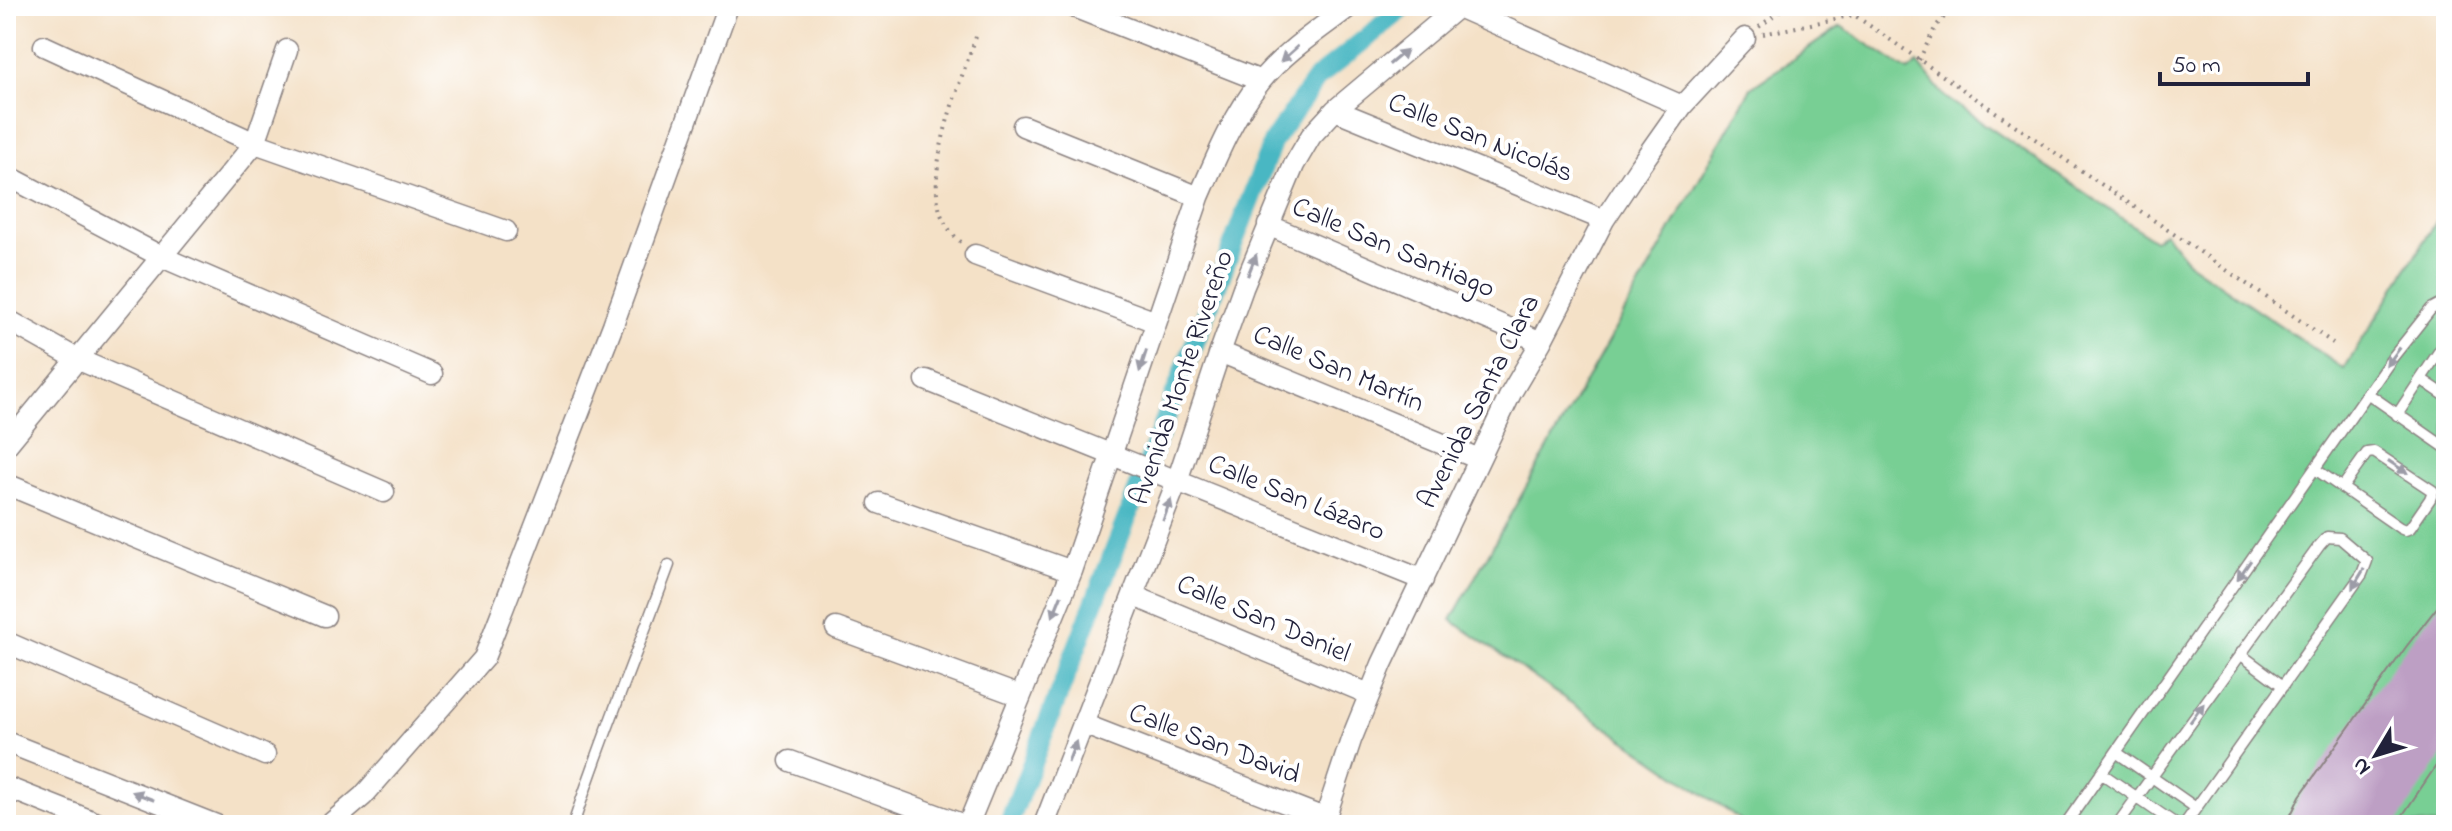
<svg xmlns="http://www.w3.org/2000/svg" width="2452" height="831" viewBox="0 0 2452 831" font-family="'Indie Flower',sans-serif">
<rect width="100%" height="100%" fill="#fff"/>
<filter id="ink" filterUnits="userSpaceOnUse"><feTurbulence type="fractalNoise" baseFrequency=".0125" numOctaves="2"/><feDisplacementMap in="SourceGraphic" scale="16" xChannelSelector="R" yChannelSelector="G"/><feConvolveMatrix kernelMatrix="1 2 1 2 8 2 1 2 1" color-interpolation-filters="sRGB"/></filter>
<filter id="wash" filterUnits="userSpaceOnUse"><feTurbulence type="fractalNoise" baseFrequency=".006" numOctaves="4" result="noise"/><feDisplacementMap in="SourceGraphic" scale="32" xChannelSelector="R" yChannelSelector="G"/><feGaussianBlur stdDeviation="1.8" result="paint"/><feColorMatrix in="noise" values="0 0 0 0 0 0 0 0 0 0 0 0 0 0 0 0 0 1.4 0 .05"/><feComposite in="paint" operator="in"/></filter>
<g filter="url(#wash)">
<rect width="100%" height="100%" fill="#f4e1c7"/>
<path fill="#78cf94" stroke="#4d7868" stroke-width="2" d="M 1841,26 L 1908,71 L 1918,63 L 1945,97 L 2154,240 L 2164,232 L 2190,264 L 2344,369 L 2446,206 L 2446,825 L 1748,825 L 1451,620 L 1751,88 Z"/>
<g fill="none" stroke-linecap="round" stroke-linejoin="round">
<path stroke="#49b7c3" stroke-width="20" d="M 1008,825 L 1273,141 L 1317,78 L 1406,6"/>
</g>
<g id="blocks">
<path fill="#bd9fc4" d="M 2446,596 L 2446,751 L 2396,825 L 2286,825 L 2300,796 L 2406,647 Z"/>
</g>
</g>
<g filter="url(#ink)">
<use href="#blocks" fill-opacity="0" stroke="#8b8281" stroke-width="2"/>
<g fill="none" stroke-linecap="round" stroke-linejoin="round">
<defs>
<path id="lane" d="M 2421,379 L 2446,396
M 2367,393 L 2446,448
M 2397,415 L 2446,341
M 2315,469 L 2400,528 L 2405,530 L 2410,528 L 2430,499 L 2433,491 L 2374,452 L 2367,453 L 2342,488
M 2240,654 L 2283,686
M 2116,752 L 2196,808
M 2101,773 L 2177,825
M 573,825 C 602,737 637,652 669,565
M 2065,825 L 2393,357 L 2431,309 L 2446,301
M 2117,825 L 2319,546 L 2327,537 L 2340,538 L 2367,561 L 2362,574 L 2184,825"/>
<path id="street" d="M 1071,6 L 1261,81
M 1458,7 L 1682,106
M 44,46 L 255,143 L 506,231
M 1335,110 L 1604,220
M 1023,126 L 1199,197
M 6,175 L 162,257 L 432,374
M 1268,225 L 1541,342
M 975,255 L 1156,322
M 6,319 L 77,359 L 384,492
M 1220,352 L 1479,459
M 926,380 L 1423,580
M 6,446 L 255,143 L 287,50
M 6,484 L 325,616
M 879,503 L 1072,571
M 1134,596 L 1369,694
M 836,628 L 1020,696
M 6,642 L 265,755
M 1083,724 L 1324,818
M 6,742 L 216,825
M 790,761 L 964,825
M 6,787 L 102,825
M 329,825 L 363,796 L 484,658 L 613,325 L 728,6
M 968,825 L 1072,571 L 1199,197 C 1216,158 1233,116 1260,82 C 1284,52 1320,29 1350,6
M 1044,825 L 1177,481 L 1220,352 L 1243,288 L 1294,165 L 1311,136 L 1335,110 L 1459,6
M 1323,825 L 1351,740 L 1382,664 L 1511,393 L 1541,342 L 1604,220 L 1639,167 L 1682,106 L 1745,38"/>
</defs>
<use href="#lane" stroke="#8b8281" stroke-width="13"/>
<use href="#street" stroke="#8b8281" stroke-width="23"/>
<path stroke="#8b8281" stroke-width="4" stroke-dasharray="2 6" stroke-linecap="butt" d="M 1759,27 L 1786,6
M 1763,34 L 1854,15 L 2333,343
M 1919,60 L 1936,26 L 1954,6
M 961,242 C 955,237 949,230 945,223 C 919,177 961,81 977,34"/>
<use href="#lane" stroke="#fff" stroke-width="10"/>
<use href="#street" stroke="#fff" stroke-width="20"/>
</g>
<defs><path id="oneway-solid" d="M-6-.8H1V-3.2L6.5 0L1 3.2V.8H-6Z" transform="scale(2)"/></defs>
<g fill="#9c9ca7">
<use href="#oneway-solid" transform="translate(1289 54) rotate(138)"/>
<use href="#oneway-solid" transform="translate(1398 57) rotate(-40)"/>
<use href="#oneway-solid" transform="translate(1252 265) rotate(-68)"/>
<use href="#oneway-solid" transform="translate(2393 357) rotate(127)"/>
<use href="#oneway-solid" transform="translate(1143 361) rotate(108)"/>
<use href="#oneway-solid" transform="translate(2398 467) rotate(33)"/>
<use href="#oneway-solid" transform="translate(1167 510) rotate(-70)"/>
<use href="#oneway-solid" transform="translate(2244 570) rotate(125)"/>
<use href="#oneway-solid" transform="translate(2358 579) rotate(121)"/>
<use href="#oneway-solid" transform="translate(1057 606) rotate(112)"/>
<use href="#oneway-solid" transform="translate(2197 713) rotate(-54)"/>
<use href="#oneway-solid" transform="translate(1072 752) rotate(-69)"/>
<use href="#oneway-solid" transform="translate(143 796) rotate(-159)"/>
</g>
</g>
<g text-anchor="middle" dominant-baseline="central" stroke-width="8" stroke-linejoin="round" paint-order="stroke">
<g font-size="28" fill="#22223b" stroke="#fff">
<text transform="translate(1480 139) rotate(22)">Calle San Nicolás</text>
<text transform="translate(1393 249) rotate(23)">Calle San Santiago</text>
<text transform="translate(1338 370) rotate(23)">Calle San Martín</text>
<text transform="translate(1183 378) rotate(-71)">Avenida Monte Rivereño</text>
<text transform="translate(1480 402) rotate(-63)">Avenida Santa Clara</text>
<text transform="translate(1296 499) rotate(22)">Calle San Lázaro</text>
<text transform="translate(1263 620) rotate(23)">Calle San Daniel</text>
<text transform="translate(1214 745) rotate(21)">Calle San David</text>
</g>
</g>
<rect width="2452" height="831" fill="none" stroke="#fff" stroke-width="32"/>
<g transform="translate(2376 755) rotate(232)" stroke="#ffffff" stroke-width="6" paint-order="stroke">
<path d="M0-6L14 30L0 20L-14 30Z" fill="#22223b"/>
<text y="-12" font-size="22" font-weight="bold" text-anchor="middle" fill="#22223b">N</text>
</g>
<path d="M2160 72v12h148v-12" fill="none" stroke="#22223b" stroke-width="4"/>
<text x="2172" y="72" font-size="24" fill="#22223b" stroke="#ffffff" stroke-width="6" paint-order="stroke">50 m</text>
</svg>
